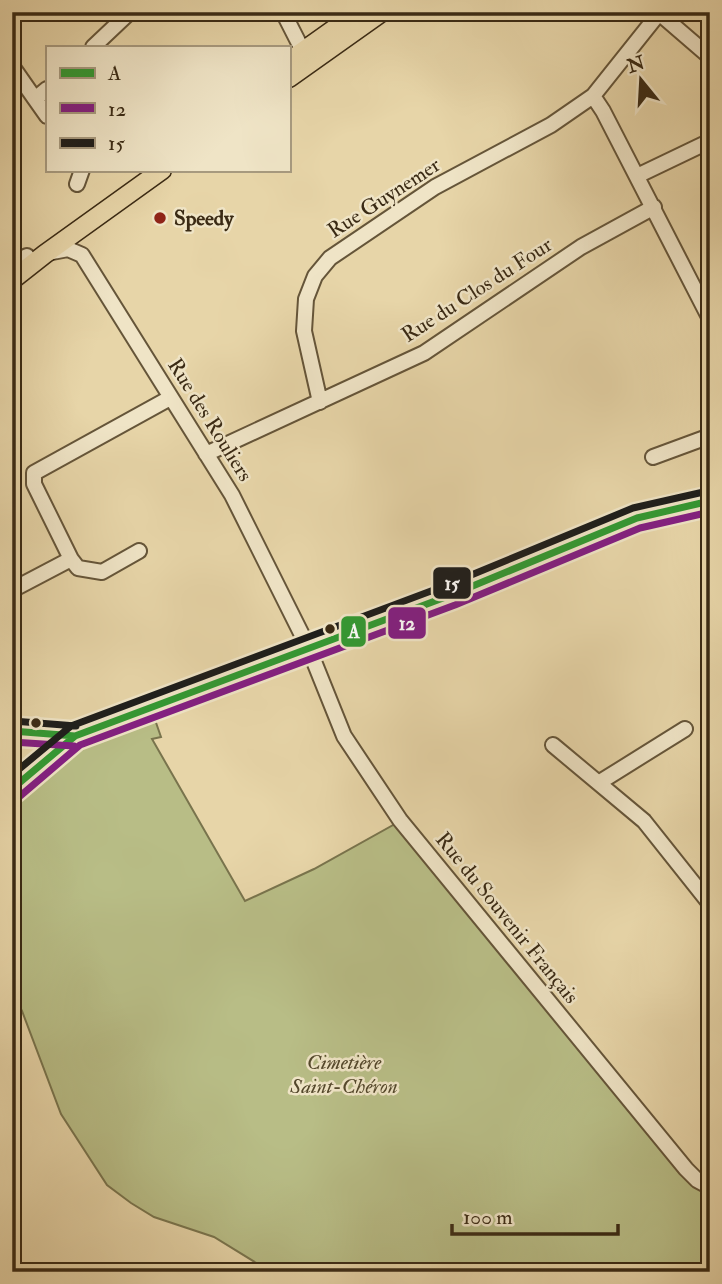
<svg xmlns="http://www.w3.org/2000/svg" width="722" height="1284" viewBox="0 0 722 1284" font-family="'IM FELL Double Pica',serif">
<rect width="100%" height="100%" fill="#e7d5a8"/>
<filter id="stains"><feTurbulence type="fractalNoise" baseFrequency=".00286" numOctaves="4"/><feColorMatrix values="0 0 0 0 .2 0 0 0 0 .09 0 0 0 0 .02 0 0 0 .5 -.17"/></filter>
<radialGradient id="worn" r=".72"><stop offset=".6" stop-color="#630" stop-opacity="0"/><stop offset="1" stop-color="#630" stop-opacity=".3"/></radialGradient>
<path fill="#b8bd86" stroke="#79744d" stroke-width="2" d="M 153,714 L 161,737 L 152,739 L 245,901 L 314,869 L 395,824 L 553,1012 L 690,1181 L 709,1196 L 710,1272 L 271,1272 L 214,1237 L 154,1217 L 131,1203 L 107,1185 L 61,1114 L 22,1011 L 12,993 L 12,803 L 94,736 Z"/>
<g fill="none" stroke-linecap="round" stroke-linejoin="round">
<defs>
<path id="minor" d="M 283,12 L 307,59
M 659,13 L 710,57
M 93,47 L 130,12
M 12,66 L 35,99
M 47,89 L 35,99 L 47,116
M 593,96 L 603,111 L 710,319
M 637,176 L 710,141
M 77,184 L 82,170
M 47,253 L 68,249 L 82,255 L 232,495 L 309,649 L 344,736 L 400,820 L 686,1169 L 697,1180 L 710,1187
M 12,263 L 27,256
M 320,402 L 304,331 L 306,299 L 315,276 L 330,258 L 435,187 L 551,125 L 593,96 L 660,12
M 206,454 L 424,353 L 581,247 L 654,207
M 653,457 L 710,436
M 71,559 L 78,568 L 102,572 L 139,551
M 12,590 L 71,559 L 34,484 L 34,473 L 170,398
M 12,731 L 75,736
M 553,745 L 644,821 L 710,904
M 600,782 L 685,729
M 12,789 L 75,736 L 451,595 L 637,518 L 710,501"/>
<path id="major" d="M 289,61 L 358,12
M 289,78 L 382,12
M 12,280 L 45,254 L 162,170"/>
</defs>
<use href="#minor" stroke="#655539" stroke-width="18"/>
<use href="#major" stroke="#3a2a14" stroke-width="21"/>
<use href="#minor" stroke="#efe4c6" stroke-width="14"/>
<use href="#major" stroke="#e7d5a8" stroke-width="18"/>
<defs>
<path id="bus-1" d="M 12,731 L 75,736
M 12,789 L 75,736 L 451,595 L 637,518 L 710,501"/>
<path id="bus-2" d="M 12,742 L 74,746
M 19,797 L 80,745 L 455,605 L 640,528 L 710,512"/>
<path id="bus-3" d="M 13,721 L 76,726
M 12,775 L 71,726 L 447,585 L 633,508 L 708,491"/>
</defs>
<use href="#bus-1" stroke="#efe4c6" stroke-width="12"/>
<use href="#bus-2" stroke="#efe4c6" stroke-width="12"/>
<use href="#bus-3" stroke="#efe4c6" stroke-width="12"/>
<use href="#bus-1" stroke="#393" stroke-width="7"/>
<use href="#bus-2" stroke="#831f82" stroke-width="7"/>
<use href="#bus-3" stroke="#1d1d1b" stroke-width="7"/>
</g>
<circle fill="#8f2418" stroke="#efe4c6" stroke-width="2.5" cx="160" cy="218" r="7"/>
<g fill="#3a2a14" stroke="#efe4c6" stroke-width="2.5">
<circle cx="330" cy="629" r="6"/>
<circle cx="36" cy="723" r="6"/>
</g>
<g text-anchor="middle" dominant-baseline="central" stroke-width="5" stroke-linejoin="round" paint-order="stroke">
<g font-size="21" fill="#3a2a14" stroke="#efe4c6">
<text transform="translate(384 198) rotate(-33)">Rue Guynemer</text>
<text transform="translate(477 290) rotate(-33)">Rue du Clos du Four</text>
<text transform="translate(210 420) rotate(58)">Rue des Rouliers</text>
<text transform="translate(507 918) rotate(51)">Rue du Souvenir Français</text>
</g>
<g font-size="21" font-weight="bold" fill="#3a2a14" stroke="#efe4c6" text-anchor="start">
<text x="174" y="218">Speedy</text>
</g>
<g font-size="21" font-style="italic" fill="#53472b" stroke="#efe4c6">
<text x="344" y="1062">Cimetière<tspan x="344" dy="24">Saint-Chéron</tspan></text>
</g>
</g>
<g stroke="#efe4c6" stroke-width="2.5">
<rect x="432" y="566" width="40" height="34" rx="7" fill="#1d1d1b"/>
<rect x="387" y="606" width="40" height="34" rx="7" fill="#831f82"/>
<rect x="340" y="615" width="27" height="33" rx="7" fill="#393"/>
</g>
<g font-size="19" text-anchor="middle" font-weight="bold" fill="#fff">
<text x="452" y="590">15</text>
<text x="407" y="630">12</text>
<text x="354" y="638">A</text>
</g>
<rect width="722" height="1284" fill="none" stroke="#e7d5a8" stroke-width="42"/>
<rect x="14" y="14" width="694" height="1256" fill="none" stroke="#3a2a14" stroke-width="3.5"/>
<rect x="21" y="21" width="680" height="1242" fill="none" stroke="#3a2a14" stroke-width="2"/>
<rect x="46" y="46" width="245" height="126" fill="#efe4c6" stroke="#a79a7f" stroke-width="2"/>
<rect x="60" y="68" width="35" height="10" fill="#339933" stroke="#a79a7f" stroke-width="2"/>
<text x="108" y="80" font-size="21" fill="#3a2a14">A</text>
<rect x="60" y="103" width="35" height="10" fill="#831f82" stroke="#a79a7f" stroke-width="2"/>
<text x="108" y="116" font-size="21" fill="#3a2a14">12</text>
<rect x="60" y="138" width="35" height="10" fill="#1d1d1b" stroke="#a79a7f" stroke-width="2"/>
<text x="108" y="150" font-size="21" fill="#3a2a14">15</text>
<g transform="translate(641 80) rotate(342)" stroke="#efe4c6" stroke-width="5" paint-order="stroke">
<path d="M0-5L12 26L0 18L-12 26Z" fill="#3a2a14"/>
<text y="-10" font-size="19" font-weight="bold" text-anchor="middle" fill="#3a2a14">N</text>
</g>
<path d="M452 1224v10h166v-10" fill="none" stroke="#3a2a14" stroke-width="3.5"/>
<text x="463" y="1224" font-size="21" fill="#3a2a14" stroke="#efe4c6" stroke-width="5" paint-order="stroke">100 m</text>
<rect width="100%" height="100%" filter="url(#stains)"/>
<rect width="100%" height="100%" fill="url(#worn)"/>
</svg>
